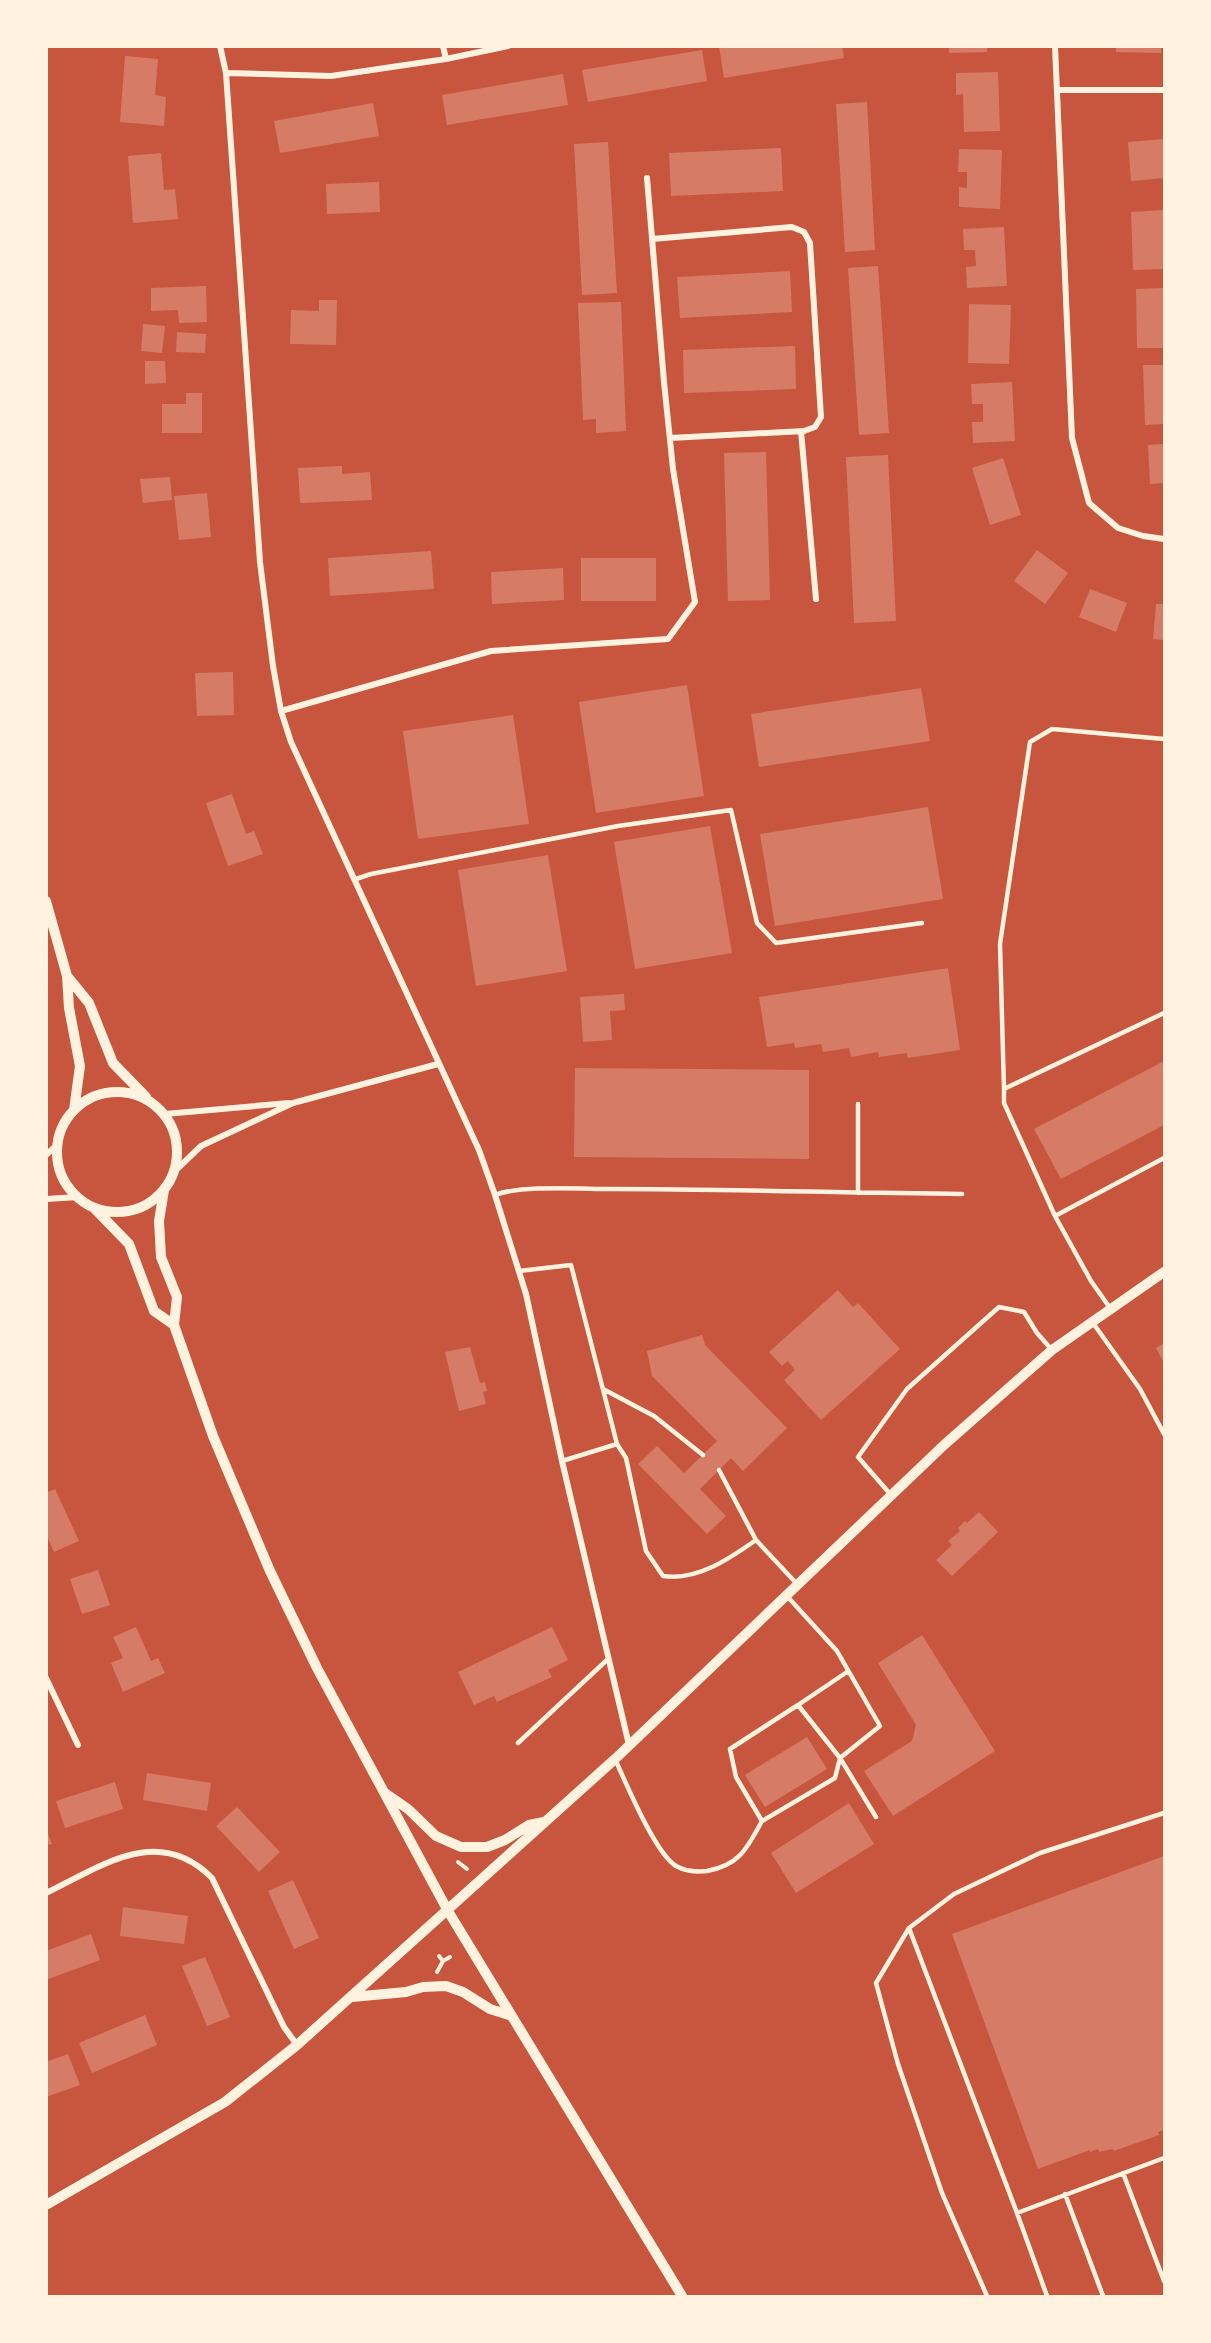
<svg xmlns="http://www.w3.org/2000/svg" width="1211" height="2343" viewBox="0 0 1211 2343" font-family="Merriweather,serif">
<rect width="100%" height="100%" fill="#c8553d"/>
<path fill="#d67c66" d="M 719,46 L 842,46 L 844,58 L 724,78 Z
M 949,46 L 987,46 L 987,52 L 949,53 Z
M 1116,46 L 1161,46 L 1161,53 L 1116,52 Z
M 702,50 L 707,81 L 588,102 L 582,70 Z
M 125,56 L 158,59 L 155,95 L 166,97 L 164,126 L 120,122 Z
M 998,72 L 1000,131 L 964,132 L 963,94 L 956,95 L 956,73 Z
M 563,74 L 568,105 L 447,125 L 442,95 Z
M 867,102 L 875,250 L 845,252 L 836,104 Z
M 373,103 L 379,136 L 280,153 L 274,121 Z
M 1164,139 L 1164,178 L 1131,181 L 1128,142 Z
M 608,142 L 617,293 L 582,295 L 574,144 Z
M 781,148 L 783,191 L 671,196 L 669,153 Z
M 959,149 L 1002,150 L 1000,209 L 959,207 L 959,187 L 967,188 L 967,172 L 958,172 Z
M 161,153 L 164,190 L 175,189 L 178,219 L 133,223 L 128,156 Z
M 379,182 L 380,212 L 327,214 L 326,184 Z
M 1164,210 L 1164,231 L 1163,231 L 1164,269 L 1133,270 L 1131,212 Z
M 1004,227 L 1007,286 L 967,288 L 966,267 L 976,266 L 975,250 L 964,250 L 963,229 Z
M 878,266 L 889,433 L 859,435 L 848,268 Z
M 790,271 L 792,312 L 680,318 L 677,277 Z
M 206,286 L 207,322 L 179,323 L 178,310 L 151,311 L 151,288 Z
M 1164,288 L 1164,348 L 1137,348 L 1136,289 Z
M 319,300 L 337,300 L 336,345 L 290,344 L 291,310 L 319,311 Z
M 621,302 L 626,431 L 596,433 L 596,419 L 583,420 L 578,303 Z
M 969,304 L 1011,305 L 1009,364 L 968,363 Z
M 143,324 L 165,326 L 162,353 L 141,351 Z
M 177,332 L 206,334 L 205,353 L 176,352 Z
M 795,346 L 796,389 L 684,393 L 683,350 Z
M 145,361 L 165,361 L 166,383 L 145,384 Z
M 1143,365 L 1164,365 L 1164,424 L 1145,425 Z
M 1012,382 L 1015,441 L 973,443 L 972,422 L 983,422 L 983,404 L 972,404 L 971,384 Z
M 186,393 L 202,393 L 202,433 L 162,433 L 162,404 L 186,404 Z
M 1164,444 L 1164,483 L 1150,484 L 1148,445 Z
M 766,452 L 770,600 L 728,601 L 724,453 Z
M 888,455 L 896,621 L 854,623 L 846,457 Z
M 1003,458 L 1021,515 L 990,525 L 972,468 Z
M 342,466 L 342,474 L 370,472 L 372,500 L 300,503 L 298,468 Z
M 170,477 L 172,500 L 143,503 L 140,479 Z
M 207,493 L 211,537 L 179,540 L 174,496 Z
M 1037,550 L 1068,573 L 1045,604 L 1014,581 Z
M 431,551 L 434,589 L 330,596 L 328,558 Z
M 581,558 L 656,558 L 656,601 L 581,601 Z
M 563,568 L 564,600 L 492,604 L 491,572 Z
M 1090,589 L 1127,603 L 1116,632 L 1079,617 Z
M 1156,604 L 1164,604 L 1164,640 L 1153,639 Z
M 233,672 L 234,715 L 197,716 L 195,673 Z
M 687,685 L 704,796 L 596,813 L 579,702 Z
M 921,688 L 930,741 L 759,767 L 751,714 Z
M 513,715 L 529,824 L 418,839 L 403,731 Z
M 232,794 L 246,834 L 254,831 L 263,854 L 228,866 L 206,803 Z
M 928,807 L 943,899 L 775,926 L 760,834 Z
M 710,826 L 732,953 L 635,969 L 614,842 Z
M 548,855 L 567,971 L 476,986 L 458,870 Z
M 948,968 L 960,1050 L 908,1058 L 907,1053 L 879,1057 L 878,1052 L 851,1057 L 849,1048 L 823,1052 L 821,1044 L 795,1048 L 794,1043 L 767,1047 L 759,997 Z
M 624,994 L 625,1010 L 610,1011 L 612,1040 L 583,1042 L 580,997 Z
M 1164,1061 L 1164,1125 L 1061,1179 L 1034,1129 Z
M 575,1068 L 809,1070 L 809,1159 L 574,1157 Z
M 838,1290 L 853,1307 L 858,1303 L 900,1349 L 821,1420 L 784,1380 L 795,1370 L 788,1361 L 782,1366 L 769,1352 Z
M 702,1335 L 705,1345 L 787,1428 L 743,1471 L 731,1458 L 700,1489 L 726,1516 L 707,1534 L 638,1464 L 657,1446 L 684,1473 L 717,1441 L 652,1376 L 647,1351 Z
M 1164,1343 L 1164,1363 L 1156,1348 Z
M 470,1347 L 480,1383 L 485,1382 L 487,1391 L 483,1392 L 486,1404 L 459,1411 L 445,1352 Z
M 55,1489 L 79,1541 L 54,1552 L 46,1534 L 46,1493 Z
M 979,1512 L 998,1532 L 952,1576 L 936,1560 L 952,1545 L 948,1541 L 960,1531 L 958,1528 L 965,1521 L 967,1523 Z
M 98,1570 L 110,1605 L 82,1614 L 70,1579 Z
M 136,1627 L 151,1661 L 158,1658 L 165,1673 L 123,1692 L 111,1663 L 123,1658 L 113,1637 Z
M 552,1627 L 568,1660 L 548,1670 L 552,1677 L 497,1702 L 494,1696 L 474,1705 L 458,1672 Z
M 922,1635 L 995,1751 L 893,1816 L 864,1771 L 912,1741 L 916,1725 L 878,1663 Z
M 807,1737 L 827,1769 L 765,1807 L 745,1775 Z
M 147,1773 L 211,1783 L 207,1811 L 143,1800 Z
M 115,1782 L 123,1809 L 65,1828 L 56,1801 Z
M 849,1803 L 874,1844 L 796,1893 L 771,1853 Z
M 237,1807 L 280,1852 L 259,1872 L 216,1826 Z
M 46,1829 L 52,1844 L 46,1845 Z
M 1164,1856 L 1164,2130 L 1158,2132 L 1159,2135 L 1114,2151 L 1113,2149 L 1099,2152 L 1098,2149 L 1090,2152 L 1090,2150 L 1038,2169 L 952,1934 Z
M 293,1880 L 319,1938 L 294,1949 L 268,1891 Z
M 123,1907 L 188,1916 L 184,1944 L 120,1936 Z
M 91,1934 L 100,1960 L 46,1980 L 46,1951 Z
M 205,1957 L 230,2017 L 207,2026 L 182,1966 Z
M 145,2015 L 157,2045 L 92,2073 L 79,2043 Z
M 68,2054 L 80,2085 L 46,2097 L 46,2062 Z"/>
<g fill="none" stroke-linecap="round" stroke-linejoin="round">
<path stroke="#fff3e0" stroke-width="4" d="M 458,1862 L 467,1869
M 439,1956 L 443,1961
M 437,1972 L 443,1961 L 450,1957"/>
<path stroke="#fff3e0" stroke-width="4.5" d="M 356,879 L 371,874 L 618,826 L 731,810 L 757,923 L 776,943 L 922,923
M 1164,1013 L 1004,1089 L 1004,1103 L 1055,1216 L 1164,1158
M 1004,1089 L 1000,944 L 1030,742 L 1052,729 L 1164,739
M 858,1104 L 858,1193
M 495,1195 C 520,1185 581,1189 609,1189 C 727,1189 844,1193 962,1194
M 1055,1216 L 1091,1281 L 1110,1308
M 519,1271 L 571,1265 L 617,1444
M 1093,1323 L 1140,1389 L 1164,1434
M 603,1389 L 654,1416 L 703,1455
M 562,1461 L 617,1444 L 626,1458 L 646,1551 L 663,1576 C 697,1581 729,1559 756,1540 L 797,1584
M 719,1470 L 756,1540
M 891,1495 L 858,1457 L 907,1389 L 999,1307 L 1024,1312 L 1037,1333 L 1052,1350
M 798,1705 L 847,1672
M 518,1743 L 608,1659
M 840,1758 L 876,1817
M 615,1759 C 626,1783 655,1853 676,1866 C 685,1871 698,1872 707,1871 C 740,1865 747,1848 762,1821 L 736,1777 L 730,1749 L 798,1705 L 840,1758 L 880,1726 L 837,1651 L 786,1595
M 1164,1813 L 1040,1853 L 954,1894 L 909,1928 L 1017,2213 L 1164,2158
M 762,1821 L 835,1778 L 840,1758
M 909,1928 L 876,1983 L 898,2064 L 942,2193 L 987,2296
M 1123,2173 L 1164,2281
M 1065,2194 L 1103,2296
M 1017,2213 L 1047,2296"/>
<path stroke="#fff3e0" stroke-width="6" d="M 220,46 L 226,73 L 260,562 L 273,666 L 281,711 L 291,742 L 479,1150 L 495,1195 L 526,1294 L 562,1461 L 629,1745
M 443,46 L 446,59
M 1055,46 L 1072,438 L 1089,503 L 1118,528 L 1143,536 L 1164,539
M 226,73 L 331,76 L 446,59 L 508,46
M 1058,90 L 1164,90
M 652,239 L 792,227 L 804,232 L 810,243 L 821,417 L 815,427 L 804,431 L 670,438
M 801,431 L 816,599
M 281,711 L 491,651 L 668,639 L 695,602 L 673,469 L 664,382 L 647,178
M 165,1114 L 289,1103
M 46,1155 L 57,1145
M 174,1172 L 201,1146 L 293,1103 L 438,1064
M 46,1199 L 78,1197
M 46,1678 L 78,1745
M 46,1893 C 102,1866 158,1824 212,1878 L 284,2027 L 297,2045"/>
<path stroke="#fff3e0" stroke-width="10" d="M 46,901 L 67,976 L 69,1008 L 80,1066 L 74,1110
M 67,976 L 89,1003 L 113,1063 L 146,1097
M57 1152a60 60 0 1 1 120 0a60 60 0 1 1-120 0Z
M 164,1190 L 159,1221 L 161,1257 L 177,1297 L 174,1325 L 213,1436 L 270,1571 L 317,1668 L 448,1911 L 682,2296
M 94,1208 L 129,1244 L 154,1311 L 174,1325
M 385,1793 L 408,1809 L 436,1836 L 461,1847 L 487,1847 L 505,1840 L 529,1825 L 544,1822
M 352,1997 L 406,1992 L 423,1987 L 446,1986 L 463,1992 L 490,2009 L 512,2016
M 46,2205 L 225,2102 L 297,2045 L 615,1759 L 944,1445 L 1052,1350 L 1164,1272"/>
</g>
<rect width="1211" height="2343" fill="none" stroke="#fff3e0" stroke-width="96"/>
</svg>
